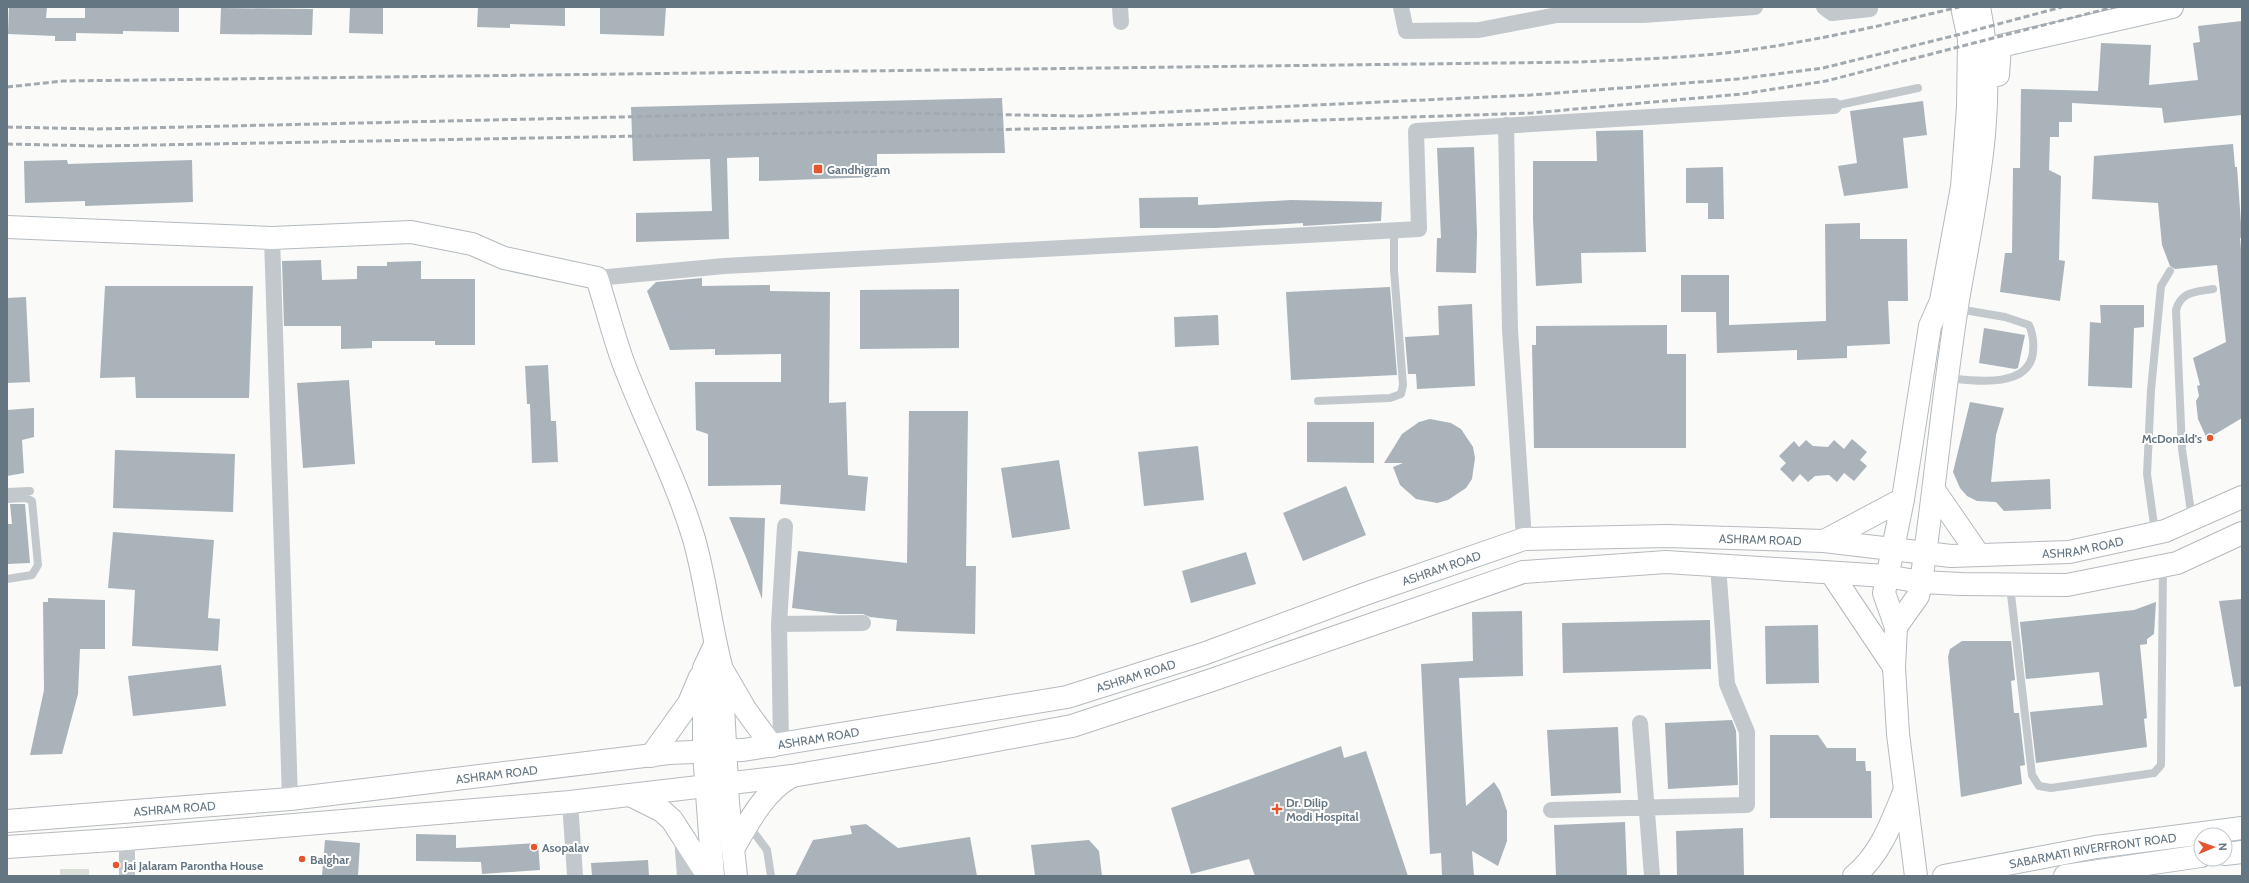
<svg xmlns="http://www.w3.org/2000/svg" width="2249" height="883" viewBox="0 0 2249 883" font-family="Cabin,sans-serif">
<rect width="100%" height="100%" fill="#fafaf8"/>
<path fill="#dadfd7" d="M 60,869 L 89,869 L 89,876 L 60,876 Z"/>
<path fill="#aab3b9" d="M 9,7 L 47,7 L 46,18 L 85,18 L 85,7 L 179,7 L 179,32 L 123,31 L 123,34 L 76,33 L 76,41 L 55,41 L 55,36 L 8,34 Z
M 350,7 L 383,8 L 383,34 L 349,33 Z
M 478,7 L 565,7 L 565,26 L 510,24 L 510,28 L 477,27 Z
M 600,7 L 666,7 L 664,36 L 600,34 Z
M 221,8 L 313,9 L 312,35 L 220,34 Z
M 2242,21 L 2242,115 L 2164,123 L 2162,108 L 2072,103 L 2072,122 L 2059,122 L 2059,137 L 2050,137 L 2049,170 L 2061,176 L 2059,260 L 2065,261 L 2060,301 L 2000,292 L 2005,253 L 2012,253 L 2013,168 L 2020,168 L 2021,89 L 2098,91 L 2101,43 L 2151,45 L 2149,85 L 2198,80 L 2193,43 L 2200,42 L 2198,26 Z
M 1002,98 L 1005,153 L 877,154 L 877,177 L 759,181 L 759,157 L 727,158 L 729,239 L 636,242 L 636,213 L 712,211 L 710,159 L 633,161 L 631,107 Z
M 1923,101 L 1927,135 L 1903,138 L 1908,188 L 1844,196 L 1838,166 L 1857,163 L 1850,111 Z
M 1643,130 L 1646,252 L 1581,253 L 1582,283 L 1536,286 L 1533,219 L 1533,161 L 1597,161 L 1596,131 Z
M 2233,144 L 2235,167 L 2237,167 L 2242,238 L 2240,238 L 2242,260 L 2242,418 L 2207,439 L 2198,419 L 2196,401 L 2199,396 L 2197,386 L 2200,385 L 2193,358 L 2226,342 L 2217,265 L 2175,269 L 2170,266 L 2162,245 L 2158,203 L 2092,199 L 2094,156 Z
M 1474,147 L 1477,233 L 1476,273 L 1436,272 L 1437,238 L 1441,238 L 1437,148 Z
M 67,160 L 68,164 L 192,160 L 193,202 L 85,206 L 85,201 L 25,203 L 24,161 Z
M 1723,167 L 1724,219 L 1708,219 L 1708,203 L 1686,203 L 1686,168 Z
M 1198,197 L 1198,205 L 1291,200 L 1382,202 L 1381,221 L 1303,226 L 1303,223 L 1215,228 L 1140,228 L 1139,198 Z
M 1860,223 L 1860,239 L 1907,239 L 1908,301 L 1888,301 L 1890,344 L 1847,346 L 1847,358 L 1797,360 L 1797,350 L 1717,353 L 1716,312 L 1681,312 L 1681,275 L 1729,275 L 1729,325 L 1826,321 L 1825,224 Z
M 321,260 L 322,280 L 357,279 L 357,266 L 387,266 L 387,262 L 421,261 L 421,279 L 475,279 L 475,345 L 435,345 L 435,341 L 372,341 L 372,348 L 341,349 L 341,326 L 284,326 L 282,261 Z
M 702,278 L 702,286 L 770,285 L 770,291 L 830,292 L 829,403 L 846,402 L 848,475 L 868,477 L 865,511 L 780,504 L 781,485 L 708,486 L 708,434 L 696,430 L 695,382 L 781,382 L 781,354 L 715,355 L 715,349 L 670,350 L 647,291 L 656,282 Z
M 105,286 L 253,286 L 249,398 L 136,398 L 135,377 L 100,378 Z
M 1390,287 L 1397,375 L 1291,380 L 1286,292 Z
M 959,289 L 959,348 L 860,349 L 860,290 Z
M 26,297 L 30,382 L 7,383 L 7,298 Z
M 1472,304 L 1475,386 L 1417,389 L 1416,374 L 1408,374 L 1405,337 L 1439,335 L 1438,306 Z
M 2100,305 L 2144,305 L 2144,327 L 2134,328 L 2132,388 L 2088,386 L 2090,322 L 2101,323 Z
M 1218,315 L 1219,345 L 1175,347 L 1174,317 Z
M 1667,325 L 1667,354 L 1686,354 L 1686,448 L 1534,448 L 1532,345 L 1536,345 L 1536,326 Z
M 1984,328 L 2025,335 L 2018,368 L 2015,369 L 1979,363 Z
M 548,365 L 551,421 L 556,421 L 558,462 L 532,463 L 530,404 L 527,404 L 525,366 Z
M 349,380 L 355,464 L 303,468 L 297,383 Z
M 1970,402 L 2004,408 L 1996,435 L 1991,482 L 2050,479 L 2051,509 L 2004,511 L 1996,502 L 1977,501 L 1967,496 L 1960,488 L 1953,472 Z
M 34,408 L 34,437 L 22,440 L 24,473 L 7,476 L 7,410 Z
M 909,411 L 968,411 L 966,566 L 976,566 L 975,634 L 896,631 L 897,620 L 870,617 L 863,614 L 839,614 L 792,608 L 798,551 L 907,563 Z
M 1430,419 L 1451,423 L 1461,429 L 1473,447 L 1475,458 L 1472,479 L 1466,488 L 1448,500 L 1437,503 L 1416,499 L 1400,485 L 1393,467 L 1403,463 L 1384,463 L 1402,434 L 1419,422 Z
M 1307,422 L 1374,422 L 1374,463 L 1307,462 Z
M 1852,439 L 1867,452 L 1860,460 L 1867,466 L 1854,481 L 1844,473 L 1837,482 L 1829,475 L 1815,476 L 1808,482 L 1800,474 L 1793,482 L 1780,469 L 1786,463 L 1779,456 L 1794,441 L 1799,447 L 1806,440 L 1813,446 L 1828,447 L 1834,440 L 1844,449 Z
M 1198,446 L 1204,500 L 1144,506 L 1138,452 Z
M 115,450 L 235,454 L 233,512 L 113,508 Z
M 1059,460 L 1070,529 L 1012,538 L 1001,468 Z
M 1346,486 L 1366,535 L 1303,561 L 1283,513 Z
M 10,504 L 25,504 L 30,563 L 7,564 L 7,524 L 12,524 Z
M 729,517 L 765,518 L 762,599 L 745,555 Z
M 113,532 L 214,540 L 208,618 L 220,619 L 218,651 L 132,646 L 135,590 L 108,588 Z
M 1246,552 L 1256,584 L 1191,603 L 1182,571 Z
M 48,598 L 105,600 L 105,649 L 80,649 L 78,694 L 62,754 L 30,755 L 44,690 L 43,602 L 48,602 Z
M 2242,599 L 2242,686 L 2234,687 L 2219,601 Z
M 2156,602 L 2154,634 L 2147,639 L 2147,644 L 2140,645 L 2147,718 L 2144,719 L 2147,747 L 2036,763 L 2030,712 L 2103,705 L 2099,672 L 2026,679 L 2020,622 L 2134,610 Z
M 1522,611 L 1523,676 L 1459,678 L 1466,806 L 1494,782 L 1500,791 L 1507,811 L 1507,841 L 1498,866 L 1472,851 L 1474,876 L 1442,876 L 1441,853 L 1430,854 L 1421,664 L 1473,661 L 1472,612 Z
M 1710,620 L 1711,669 L 1563,673 L 1562,623 Z
M 1818,625 L 1819,683 L 1766,684 L 1765,626 Z
M 1962,641 L 2011,641 L 2015,680 L 2011,681 L 2014,713 L 2019,713 L 2025,765 L 2020,766 L 2022,784 L 1961,797 L 1948,657 L 1950,649 Z
M 221,665 L 226,706 L 133,716 L 128,676 Z
M 1732,720 L 1736,731 L 1738,785 L 1668,789 L 1665,723 Z
M 1618,727 L 1621,793 L 1551,796 L 1547,730 Z
M 1770,735 L 1818,735 L 1827,748 L 1856,748 L 1856,761 L 1865,761 L 1866,771 L 1871,771 L 1872,818 L 1770,818 Z
M 1341,746 L 1344,758 L 1366,751 L 1408,876 L 1255,876 L 1249,859 L 1191,874 L 1171,808 Z
M 1625,822 L 1627,876 L 1556,876 L 1554,825 Z
M 866,824 L 898,848 L 970,837 L 977,876 L 795,876 L 813,840 L 852,834 L 850,826 Z
M 1743,828 L 1744,876 L 1677,876 L 1676,831 Z
M 416,834 L 456,835 L 456,848 L 538,843 L 540,870 L 482,874 L 481,862 L 416,861 Z
M 325,840 L 360,843 L 358,876 L 322,876 Z
M 1089,840 L 1099,851 L 1102,876 L 1035,876 L 1031,845 Z
M 648,860 L 649,876 L 592,876 L 591,863 Z"/>
<g fill="none" stroke-linecap="round" stroke-linejoin="round">
<defs>
<g id="secondary">
<path d="M 1998,75 L 2000,46 L 2172,7"/>
<path d="M 7,227 L 272,238 L 411,232 L 472,244 L 504,258 L 597,278 C 606,306 613,334 623,362 C 645,421 676,478 694,539 C 706,581 710,624 721,666 L 728,803 L 736,876"/>
<path d="M 1896,627 L 1918,596 L 1921,582 C 1935,488 1943,394 1958,300 C 1974,206 1999,102 1979,7"/>
<path d="M 723,671 L 745,709 L 772,746"/>
<path d="M 651,756 L 689,703 L 700,677"/>
<path d="M 630,795 L 662,811 L 672,820 L 708,876"/>
<path d="M 733,849 C 748,823 765,790 792,776"/>
<path d="M 2225,854 L 2242,852"/>
<path d="M 713,876 L 704,752 L 704,668 L 715,645"/>
<path d="M 1854,876 C 1880,855 1892,822 1904,792"/>
<path d="M 1916,876 L 1898,734 L 1894,667 L 1896,627 L 1884,593 L 1903,499 L 1930,326 L 1941,301 L 1962,187 L 1968,107 L 1969,39 L 1962,7"/>
<path id="s1" d="M 1944,876 L 2096,847 L 2242,828"/>
<path d="M 2065,876 L 2201,856"/>
</g>
<g id="primary">
<path d="M 1934,490 L 1979,555"/>
<path d="M 1824,541 L 1903,499"/>
<path d="M 1831,573 L 1894,667"/>
<path id="s2" d="M 7,821 L 290,799 L 669,753 L 743,750 L 1067,697 L 1203,654 L 1365,594 L 1524,539 L 1667,536 L 1824,541 L 1951,556 L 2069,552 L 2165,531 L 2242,497"/>
<path d="M 7,847 L 127,839 L 570,802 L 792,776 L 933,752 L 1072,726 L 1209,681 L 1523,572 L 1666,562 L 1886,576 L 1921,582 L 1961,584 L 2067,585 L 2177,563 L 2242,533"/>
</g>
</defs>
<use href="#secondary" stroke="#b3babf" stroke-width="24"/>
<use href="#primary" stroke="#b5babe" stroke-width="24"/>
<path stroke="#c3c8cc" stroke-width="8" d="M 1834,106 L 1918,88
M 1948,378 C 1975,381 2029,389 2033,352 C 2034,342 2033,334 2029,325 L 2005,317 L 1958,309
M 1318,401 L 1390,398 L 1401,394 L 1403,385 L 1394,270 L 1394,231
M 7,492 L 30,491
M 7,499 L 26,498 L 32,501 L 38,565 L 32,575 L 7,579
M 2192,519 L 2182,449 L 2176,310 C 2181,291 2196,292 2213,289
M 2155,532 L 2147,474 L 2151,390 L 2161,286 L 2170,271
M 2010,586 L 2032,775 L 2039,786 L 2051,788 L 2154,773 L 2161,765 L 2163,567
M 749,826 L 767,850 L 771,876"/>
<path stroke="#c3c8cc" stroke-width="16" d="M 1120,7 L 1121,22
M 1401,7 L 1406,31 L 1479,30 L 1557,15 L 1643,15 L 1650,7
M 1824,7 L 1832,13 L 1870,9
M 1643,15 L 1755,7
M 1506,125 L 1510,330 L 1524,539
M 272,238 L 290,799
M 597,278 L 724,266 L 1419,229 L 1416,131 L 1834,106
M 779,624 L 785,526
M 1640,723 L 1652,876
M 781,745 L 779,624 L 863,623
M 570,802 L 575,876
M 1551,810 L 1747,805 L 1747,732 L 1727,684 L 1718,566
M 682,838 L 685,876
M 127,876 L 127,839"/>
<use href="#secondary" stroke="#fff" stroke-width="22"/>
<use href="#primary" stroke="#fff" stroke-width="22"/>
<path stroke="#a2aab0" stroke-width="3" stroke-dasharray="6 3" stroke-linecap="butt" d="M 7,87 L 63,81 L 1580,62 C 1636,59 1693,58 1749,50 C 1819,40 1889,24 1959,7
M 7,127 L 97,129 L 841,112 L 1080,116 L 1531,95 L 1738,79 L 1823,68 L 1957,35 L 2062,7
M 7,144 L 99,146 L 1081,128 L 1532,113 L 1742,94 L 1826,81 L 2114,7"/>
</g>
<g fill="#e4572e" stroke="#fff" stroke-width="1.5">
<rect x="813" y="164" width="10" height="10" rx="2"/>
<circle cx="2210" cy="438" r="4"/>
<path d="M1275 803h4v4h4v4h-4v4h-4v-4h-4v-4h4z"/>
<circle cx="534" cy="847" r="4"/>
<circle cx="302" cy="859" r="4"/>
<circle cx="116" cy="865" r="4"/>
</g>
<g text-anchor="middle" dominant-baseline="central" stroke-width="4" stroke-linejoin="round" paint-order="stroke">
<g font-size="12" font-weight="bold" fill="#657683" stroke="#fff" text-anchor="start">
<text x="827" y="169">Gandhigram</text>
<text x="2202" y="438" text-anchor="end">McDonald's</text>
<text x="1286" y="802">Dr. Dilip<tspan x="1286" dy="14">Modi Hospital</tspan></text>
<text x="542" y="847">Asopalav</text>
<text x="310" y="859">Balghar</text>
<text x="124" y="865">Jai Jalaram Parontha House</text>
</g>
<g font-size="12" fill="#657683" stroke="#fff">
<text stroke="none"><textPath href="#s2" startOffset="1788">ASHRAM ROAD</textPath></text>
<text stroke="none"><textPath href="#s2" startOffset="2112">ASHRAM ROAD</textPath></text>
<text stroke="none"><textPath href="#s2" startOffset="1464">ASHRAM ROAD</textPath></text>
<text stroke="none"><textPath href="#s2" startOffset="1140">ASHRAM ROAD</textPath></text>
<text stroke="none"><textPath href="#s2" startOffset="816">ASHRAM ROAD</textPath></text>
<text stroke="none"><textPath href="#s2" startOffset="492">ASHRAM ROAD</textPath></text>
<text stroke="none"><textPath href="#s2" startOffset="168">ASHRAM ROAD</textPath></text>
<text stroke="none"><textPath href="#s1" startOffset="151">SABARMATI RIVERFRONT ROAD</textPath></text>
</g>
</g>
<rect width="2249" height="883" fill="none" stroke="#657683" stroke-width="16"/>
<g transform="translate(2213 847) rotate(88)"><circle r="19" fill="#ffffff" stroke="#c1c8cd"/>
<path d="M0-3L7 15L0 10L-7 15Z" fill="#e4572e"/>
<text y="-6" font-size="11" font-weight="bold" text-anchor="middle" fill="#657683">N</text>
</g>
</svg>
